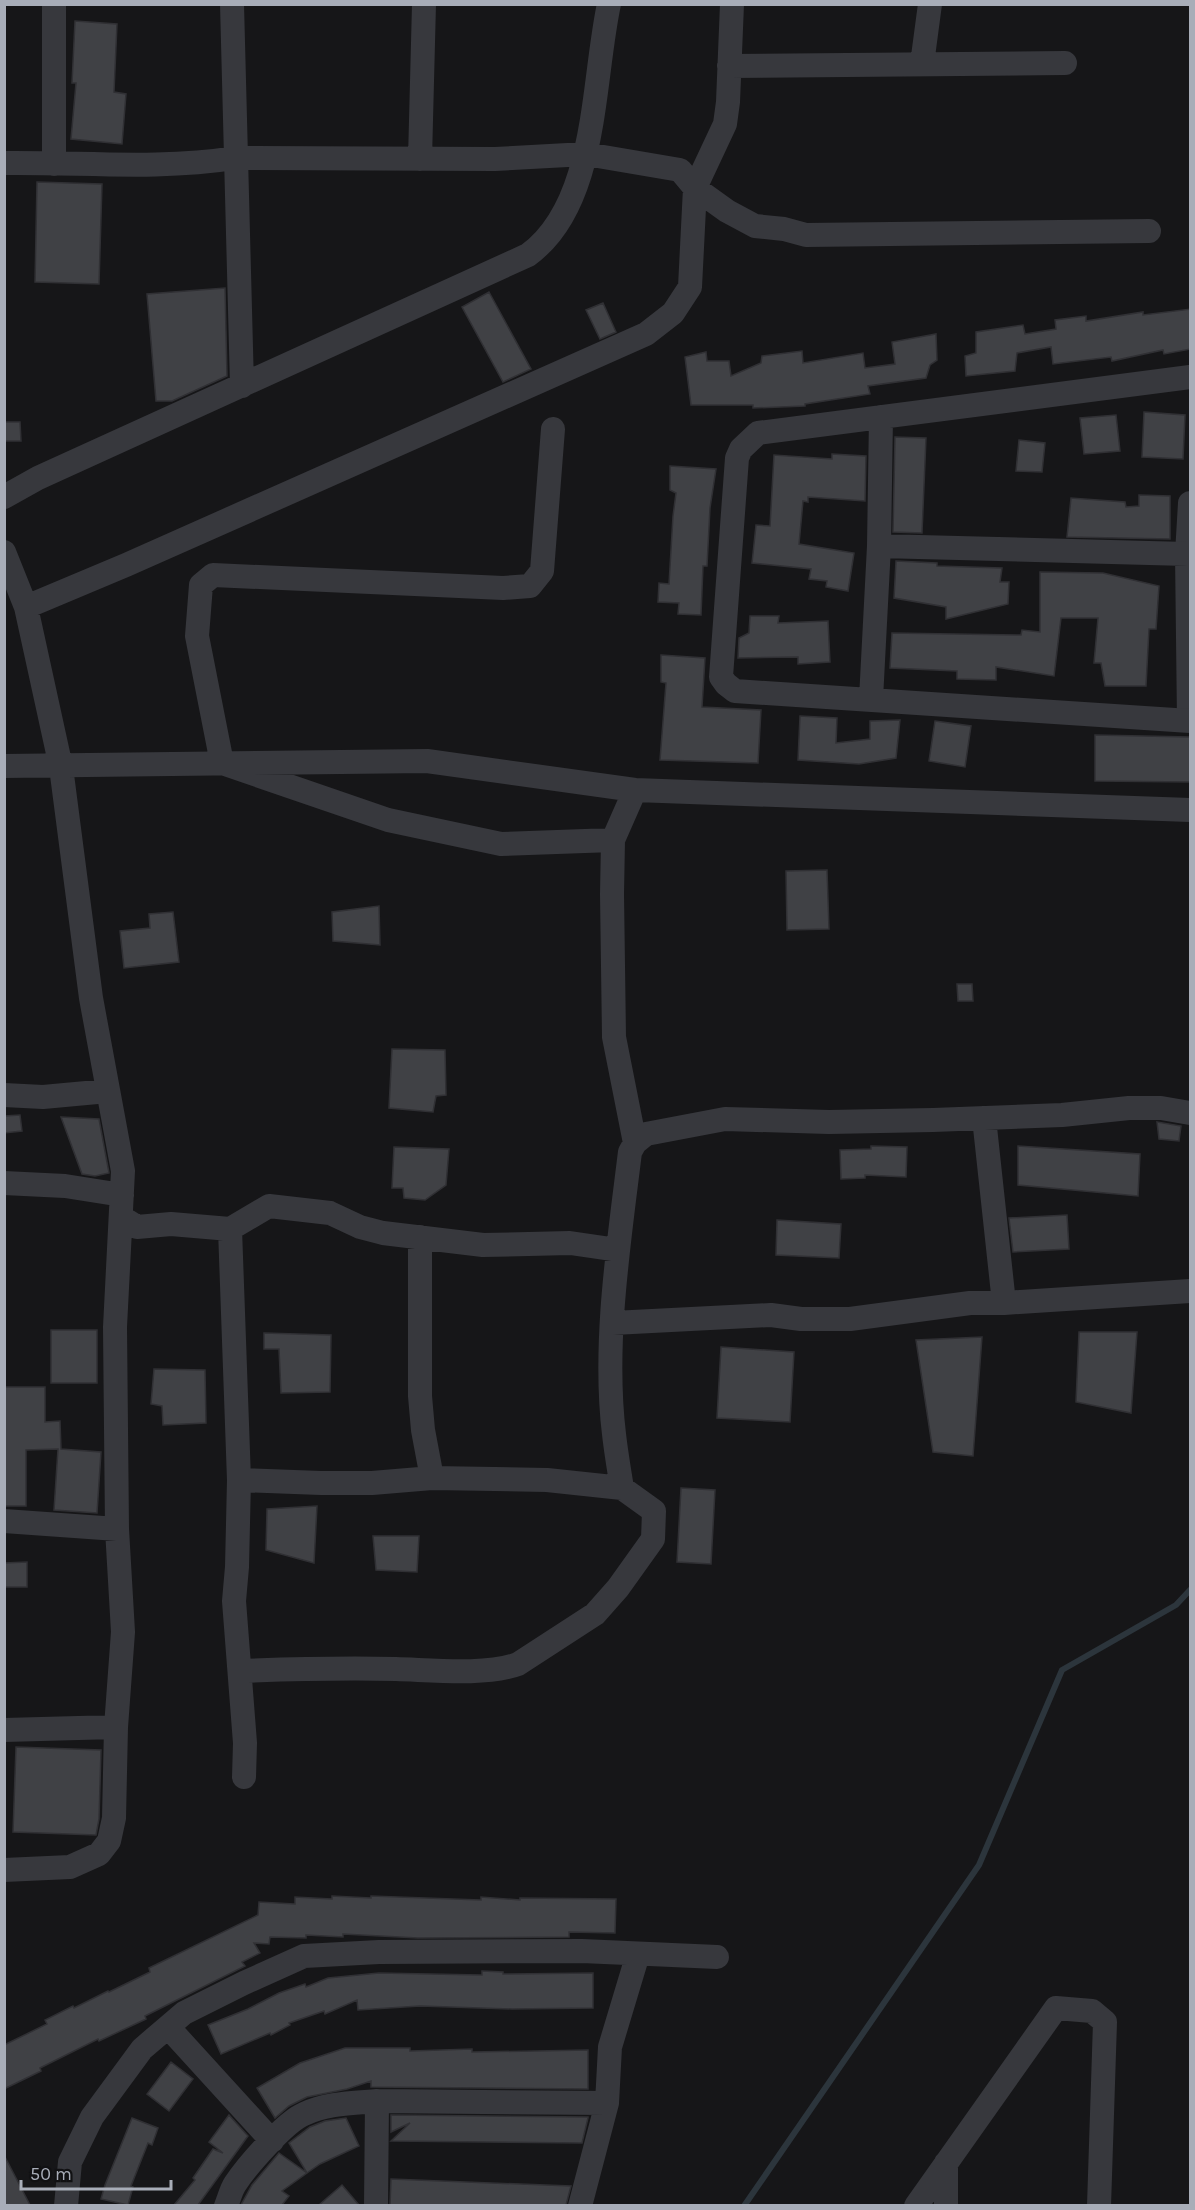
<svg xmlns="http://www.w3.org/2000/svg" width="1195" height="2210" viewBox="0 0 1195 2210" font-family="Karla,sans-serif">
<rect width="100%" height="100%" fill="#161618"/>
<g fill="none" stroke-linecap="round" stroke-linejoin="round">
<path stroke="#2c353c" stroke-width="6" d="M 744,2206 L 979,1865 L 1062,1670 L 1176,1605 L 1190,1590"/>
</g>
<path fill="#404145" stroke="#303034" stroke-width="1.5" d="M 75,21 L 117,24 L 114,92 L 126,94 L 122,144 L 71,139 L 76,83 L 72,83 Z
M 37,182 L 102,184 L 99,284 L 35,282 Z
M 225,288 L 227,376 L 172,401 L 156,401 L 147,294 Z
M 489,292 L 531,369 L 503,382 L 462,307 Z
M 603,303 L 616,332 L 600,339 L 586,310 Z
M 1191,309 L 1191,349 L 1164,354 L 1163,350 L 1112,361 L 1111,357 L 1053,364 L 1051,347 L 1017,353 L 1015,371 L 966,376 L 965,356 L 976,353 L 976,332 L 1023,325 L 1025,334 L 1056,329 L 1055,320 L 1086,316 L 1086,321 L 1143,312 L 1143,315 Z
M 936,334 L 937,360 L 930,365 L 926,378 L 868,386 L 870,394 L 805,404 L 805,406 L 753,408 L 753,405 L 691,405 L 685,357 L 706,352 L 707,361 L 729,361 L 731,376 L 761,363 L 762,356 L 802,351 L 803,363 L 863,353 L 865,368 L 895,364 L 892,342 Z
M 1144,412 L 1185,415 L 1183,459 L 1142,457 Z
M 1116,415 L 1120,451 L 1084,454 L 1080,418 Z
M 4,422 L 20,422 L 21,441 L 4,441 Z
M 895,437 L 926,438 L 922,533 L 893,532 Z
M 1019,440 L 1045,443 L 1042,472 L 1016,471 Z
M 832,454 L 866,456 L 865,501 L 808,497 L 808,502 L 803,501 L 799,544 L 854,553 L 848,591 L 826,587 L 827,581 L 809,579 L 811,569 L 752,563 L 756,525 L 770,526 L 774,455 L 832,459 Z
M 670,466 L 716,469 L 710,508 L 707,566 L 703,566 L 701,615 L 678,614 L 679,603 L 658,602 L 659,583 L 669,584 L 673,516 L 676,493 L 670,490 Z
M 1139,495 L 1170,496 L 1170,539 L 1067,537 L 1071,498 L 1125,502 L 1126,507 L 1139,506 Z
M 896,561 L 937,563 L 937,566 L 1002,568 L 1000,582 L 1009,582 L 1008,604 L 946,619 L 946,607 L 894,598 Z
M 1040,572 L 1103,573 L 1159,586 L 1156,629 L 1149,629 L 1146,686 L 1105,686 L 1101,663 L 1094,663 L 1098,618 L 1061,618 L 1054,676 L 996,667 L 996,680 L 957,679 L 957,671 L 890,668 L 892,633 L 1021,635 L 1022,630 L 1040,632 Z
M 750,616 L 779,616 L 778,623 L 828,621 L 830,662 L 798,664 L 798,657 L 738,658 L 739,638 L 749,633 Z
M 661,655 L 705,658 L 702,707 L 761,710 L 758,763 L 660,760 L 666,683 L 661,682 Z
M 800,716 L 837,718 L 836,743 L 870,739 L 870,721 L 900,720 L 896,758 L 859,764 L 798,760 Z
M 935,721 L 971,726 L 965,767 L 929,761 Z
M 1095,735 L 1191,737 L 1191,782 L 1095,781 Z
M 827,870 L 829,929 L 787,930 L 786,871 Z
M 379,906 L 380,945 L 333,941 L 332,912 Z
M 173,912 L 179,962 L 124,968 L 120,931 L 150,928 L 149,914 Z
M 957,984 L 972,984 L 973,1001 L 958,1001 Z
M 392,1049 L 445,1050 L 446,1095 L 436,1096 L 433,1112 L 389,1108 Z
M 20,1115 L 22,1131 L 4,1133 L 4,1116 Z
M 61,1117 L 99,1119 L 109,1173 L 95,1176 L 82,1174 Z
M 1157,1122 L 1181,1126 L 1179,1141 L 1159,1139 Z
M 871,1146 L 907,1147 L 906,1177 L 865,1175 L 865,1178 L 841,1179 L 840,1150 L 871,1149 Z
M 1018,1146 L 1140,1154 L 1138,1196 L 1018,1185 Z
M 394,1147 L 449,1149 L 446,1185 L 425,1200 L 404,1198 L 403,1188 L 392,1188 Z
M 1067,1215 L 1069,1249 L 1013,1252 L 1009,1218 Z
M 777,1220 L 841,1224 L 839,1258 L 776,1255 Z
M 51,1330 L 97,1330 L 97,1383 L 51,1383 Z
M 1079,1332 L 1137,1332 L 1131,1413 L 1076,1402 Z
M 264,1333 L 331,1335 L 330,1392 L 281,1393 L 279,1349 L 264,1349 Z
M 982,1337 L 973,1456 L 933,1452 L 916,1340 Z
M 721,1347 L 794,1352 L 790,1422 L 717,1418 Z
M 154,1369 L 205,1370 L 206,1423 L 163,1425 L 162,1406 L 151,1404 Z
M 4,1387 L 45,1387 L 45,1422 L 60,1421 L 61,1449 L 101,1452 L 97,1513 L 54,1510 L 58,1449 L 26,1450 L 26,1506 L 4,1506 Z
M 681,1488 L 715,1490 L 711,1564 L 677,1562 Z
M 317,1506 L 314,1563 L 266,1550 L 267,1509 Z
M 373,1536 L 419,1536 L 417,1572 L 376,1570 Z
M 27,1562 L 27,1587 L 4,1587 L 4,1563 Z
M 16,1747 L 101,1750 L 99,1819 L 96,1835 L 13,1832 Z
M 332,1896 L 371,1898 L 371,1896 L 481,1900 L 481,1897 L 520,1900 L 520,1898 L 616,1899 L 615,1933 L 569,1932 L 569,1937 L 418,1938 L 343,1934 L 343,1937 L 306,1935 L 306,1938 L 270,1937 L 269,1944 L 254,1943 L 260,1953 L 242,1962 L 245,1966 L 145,2016 L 146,2019 L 99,2041 L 98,2039 L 40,2068 L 41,2071 L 4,2089 L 4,2045 L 47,2024 L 45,2020 L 73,2006 L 74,2008 L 108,1991 L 109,1992 L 150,1972 L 149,1968 L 258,1915 L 259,1902 L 295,1904 L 295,1897 L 332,1899 Z
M 482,1971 L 503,1972 L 503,1974 L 593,1973 L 593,2008 L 512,2009 L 420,2006 L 358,2010 L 357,2000 L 325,2014 L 324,2011 L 289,2023 L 290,2025 L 271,2035 L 270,2033 L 221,2054 L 208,2025 L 248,2009 L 279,1993 L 305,1984 L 306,1987 L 328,1978 L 379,1973 L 482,1975 Z
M 345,2048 L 410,2048 L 410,2051 L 472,2049 L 472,2052 L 588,2050 L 588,2089 L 371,2087 L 371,2081 L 347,2089 L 307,2097 L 289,2106 L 275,2118 L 257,2088 L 300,2063 Z
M 171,2062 L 193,2079 L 169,2111 L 147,2094 Z
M 229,2115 L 248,2136 L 198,2205 L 174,2205 L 195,2180 L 193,2178 L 213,2149 L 223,2153 L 209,2142 Z
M 391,2115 L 588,2117 L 588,2118 L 582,2143 L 391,2141 L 410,2123 L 391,2132 Z
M 132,2118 L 158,2128 L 152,2145 L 148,2143 L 131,2186 L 133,2187 L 128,2205 L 101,2199 L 105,2185 Z
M 346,2118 L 359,2146 L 320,2164 L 307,2173 L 289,2143 L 310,2127 L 325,2121 Z
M 279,2153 L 307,2173 L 282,2191 L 289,2196 L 282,2205 L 241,2205 L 252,2185 Z
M 4,2155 L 30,2205 L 4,2205 Z
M 391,2179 L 571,2186 L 566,2205 L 390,2205 Z
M 342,2185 L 359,2205 L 319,2205 Z"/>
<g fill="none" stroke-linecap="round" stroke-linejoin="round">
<path stroke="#37383d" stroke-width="24" d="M 232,4 L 242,386
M 922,64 L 930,4
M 729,66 L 1065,63
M 420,159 L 424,4
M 4,163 C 82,162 158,170 235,158 L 495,159 L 586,154 L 680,170 L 695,188 L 725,124 L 728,102 L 732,4
M 54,164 L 54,4
M 1190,377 L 758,433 L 741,449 L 737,458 L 721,677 L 726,684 L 735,691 L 1190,721
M 553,429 L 542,571 L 530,586 L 503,588 L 213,575 L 201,585 L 197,636 L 222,763 L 388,820 L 501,844 L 613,840
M 4,497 L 38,478 L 528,255 C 598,204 592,82 609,4
M 879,546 L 1187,554
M 4,552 L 26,607 L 61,767 L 91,998 L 123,1171 L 115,1327 L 117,1529 L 123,1632 L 116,1727 L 114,1818 L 109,1841 L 99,1854 L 70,1867 L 4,1870
M 26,607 L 126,565 L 646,334 L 673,313 L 690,287 L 695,188 L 727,211 L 755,226 L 784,229 L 806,235 L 1149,231
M 871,699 L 879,546 L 881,417
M 1189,721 L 1187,554 L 1190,503
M 4,766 L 427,761 L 635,790 L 1190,810
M 635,790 L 613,840 L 612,894 L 614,1037 L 635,1143
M 4,1095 L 43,1097 L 108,1091
M 984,1118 L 1004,1303
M 4,1183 L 65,1186 L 122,1195
M 121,1217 L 137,1227 L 171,1224 L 230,1229 L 239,1480 L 237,1567 L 234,1601 L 245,1743 L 244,1777
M 230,1229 L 269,1206 L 330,1213 L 360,1227 L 383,1233 L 483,1245 L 570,1243 L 618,1250
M 420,1237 L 420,1396 L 423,1430 L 432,1478
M 613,1323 L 771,1315 L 801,1319 L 850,1319 L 970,1303 L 1004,1303 L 1190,1291
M 239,1480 L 321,1483 L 372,1483 L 432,1478 L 547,1480 L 622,1488
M 4,1521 L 117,1529
M 240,1671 C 292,1669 344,1668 396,1669 C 431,1670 486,1676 518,1664 L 595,1614 L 618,1588 L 653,1539 L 654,1511 L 622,1488 C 619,1470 616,1452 614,1434 C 603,1344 619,1242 630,1152 L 635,1143 L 646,1134 L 725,1119 L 829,1122 L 933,1120 L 1062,1115 L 1129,1108 L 1161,1108 L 1190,1113
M 4,1730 L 116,1727
M 168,2027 L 272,2141
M 66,2206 L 70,2162 L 92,2117 L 142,2049 L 184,2013 L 244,1983 L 304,1956 L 379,1952 L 582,1951 L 717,1957
M 226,2206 C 229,2199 231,2190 235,2184 C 247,2166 285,2122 304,2114 C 326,2103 354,2103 377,2101 L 607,2103
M 376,2206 L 377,2101
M 580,2206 L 607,2103 L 610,2047 L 638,1954
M 916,2206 L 1056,2008 L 1092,2011 L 1105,2022 L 1099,2206
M 946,2206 L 946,2163"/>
</g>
<rect width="1195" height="2210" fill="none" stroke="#a8adb8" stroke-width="12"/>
<path d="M21 2180v9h150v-9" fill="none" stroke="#a8adb8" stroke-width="3"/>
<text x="30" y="2180" font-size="18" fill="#a8adb8" stroke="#111113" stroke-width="4.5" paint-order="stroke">50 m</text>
</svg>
